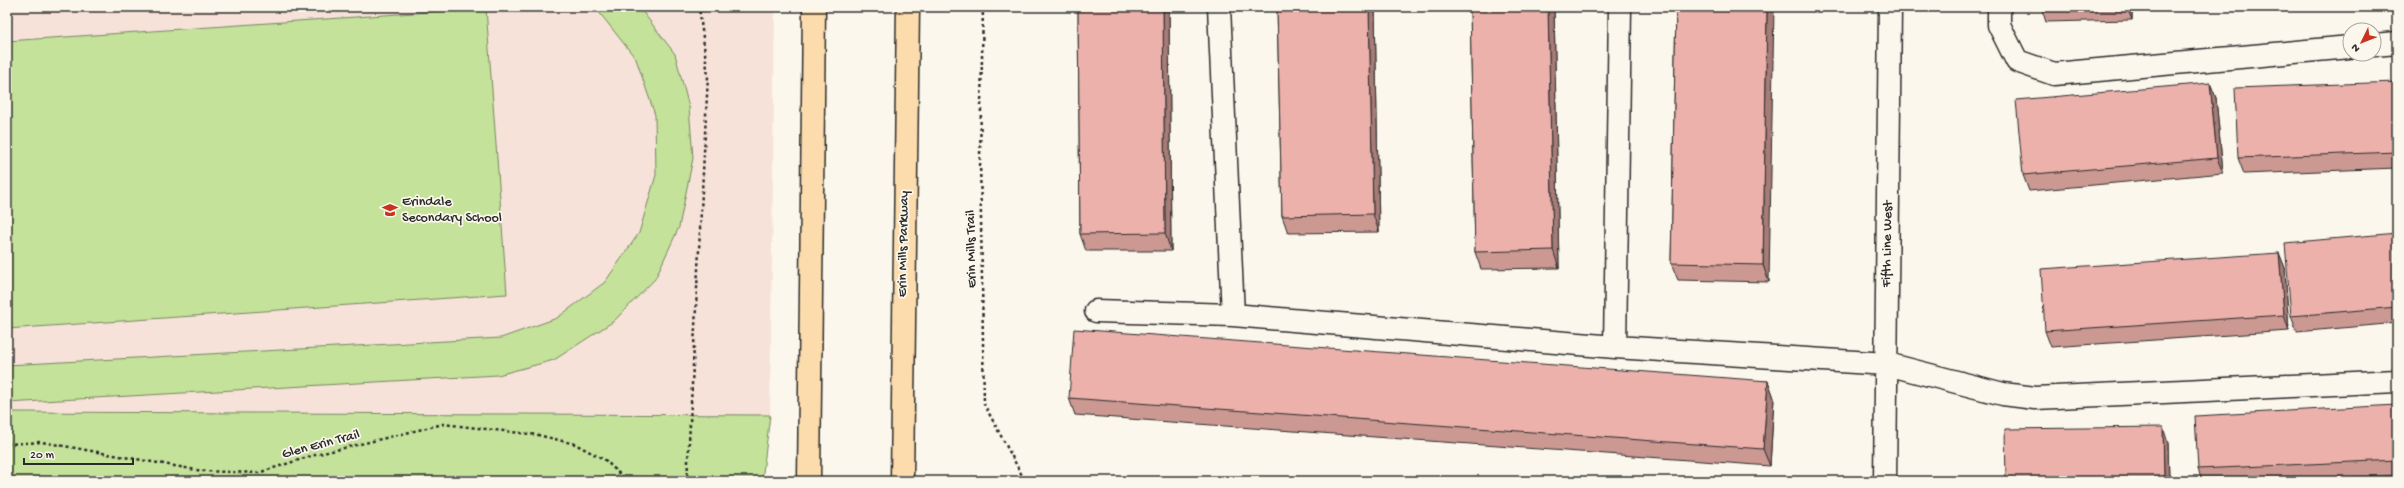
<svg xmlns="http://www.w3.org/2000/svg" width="2404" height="488" viewBox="0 0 2404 488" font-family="'Gochi Hand',sans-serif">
<rect width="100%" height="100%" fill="#fbf7ec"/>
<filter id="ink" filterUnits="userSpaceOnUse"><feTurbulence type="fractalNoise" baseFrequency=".025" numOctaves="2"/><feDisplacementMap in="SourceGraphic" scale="8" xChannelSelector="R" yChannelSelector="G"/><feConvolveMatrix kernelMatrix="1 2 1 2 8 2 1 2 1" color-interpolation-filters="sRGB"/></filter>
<g filter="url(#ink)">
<path fill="#f6e2d8" d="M 7,7 L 775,7 L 770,415 L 7,412 Z"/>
<path fill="#c4e29a" stroke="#788662" d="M 595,7 L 639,7 L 675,54 L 689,107 L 693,158 L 679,227 L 655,279 L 614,321 L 554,360 L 498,375 L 7,403 L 7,365 L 501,338 L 557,318 L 605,282 L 639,233 L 656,175 L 655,115 L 636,59 Z
M 486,8 L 507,294 L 7,329 L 7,41 Z
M 7,412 L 770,415 L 762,481 L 7,481 Z"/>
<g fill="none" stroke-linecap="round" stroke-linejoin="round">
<defs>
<path id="minor" d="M 1219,7 L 1233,315
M 1999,7 L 1999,25 L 2017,61 L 2054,74 L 2350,47
M 2374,45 L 2397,43
M 1096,311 L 1233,315 L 1615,347 L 1887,364 L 2003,394 L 2035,398 L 2397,381
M 1615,347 L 1620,7
M 1885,481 L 1890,7"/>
<path id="major" d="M 809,481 L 814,7
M 902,481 L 908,7"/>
</defs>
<use href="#minor" stroke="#2b2b2b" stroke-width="25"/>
<use href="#major" stroke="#2b2b2b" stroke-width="25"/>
<path stroke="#2b2b2b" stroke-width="2.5" stroke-dasharray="3 3" stroke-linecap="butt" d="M 983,7 L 980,157 L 984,404 L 1025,481
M 7,444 L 42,442 L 202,471 L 258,473 L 311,456 L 443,424 L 538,435 L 575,444 L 605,460 L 627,481
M 687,481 L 708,76 L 699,7"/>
<use href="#minor" stroke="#fbf7ec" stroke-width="22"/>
<use href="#major" stroke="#fcdcac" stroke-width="22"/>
</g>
<path fill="#cb9892" stroke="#2b2b2b" d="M 1078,7 L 1169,7 L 1171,251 L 1086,251 L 1080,234 Z
M 1277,7 L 1375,7 L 1379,232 L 1288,233 L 1282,216 Z
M 1470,7 L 1554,7 L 1559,268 L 1481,269 L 1475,252 Z
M 1676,7 L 1769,282 L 1678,280 L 1671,263 Z
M 2041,7 L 2132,7 L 2132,20 L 2046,22 Z
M 2397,82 L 2397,168 L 2244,174 L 2238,158 Z
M 2210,83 L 2216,98 L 2223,173 L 2029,191 L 2023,175 Z
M 2397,233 L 2397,323 L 2297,332 L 2291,316 Z
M 2279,253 L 2285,268 L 2289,331 L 2051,347 L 2045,331 Z
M 1768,381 L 1774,398 L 1770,466 L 1075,415 L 1069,398 Z
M 2397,405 L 2397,475 L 2282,481 L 2202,481 L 2198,469 Z
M 2168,443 L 2169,481 L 2006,481 L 2006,480 Z"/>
<path fill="#a57c77" stroke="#2b2b2b" d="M 1163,7 L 1169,7 L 1171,251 L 1165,233 Z
M 1369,7 L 1375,7 L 1379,232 L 1373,214 Z
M 1548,7 L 1554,7 L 1559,268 L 1553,250 Z
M 1767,7 L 1774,7 L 1769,282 L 1763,265 Z
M 2127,7 L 2132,7 L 2132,20 Z
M 2210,83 L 2216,98 L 2223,173 L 2217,158 Z
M 2279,253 L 2285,268 L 2289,331 L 2284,315 Z
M 1768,381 L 1774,398 L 1770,466 L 1763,449 Z
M 2163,427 L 2168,443 L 2169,481 L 2164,481 L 2164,479 Z"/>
<path fill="#ecb1aa" stroke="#2b2b2b" d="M 1078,7 L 1163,7 L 1165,233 L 1080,234 Z
M 1277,7 L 1369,7 L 1373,214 L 1282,216 Z
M 1470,7 L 1548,7 L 1553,250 L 1475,252 Z
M 1676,7 L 1767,7 L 1763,265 L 1671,263 Z
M 2397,82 L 2397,152 L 2238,158 L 2235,88 Z
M 2210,83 L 2217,158 L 2023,175 L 2016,100 Z
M 2397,233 L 2397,307 L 2291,316 L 2285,243 Z
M 2279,253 L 2284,315 L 2045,331 L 2041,269 Z
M 1074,329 L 1768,381 L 1763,449 L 1069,398 Z
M 2397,405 L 2397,460 L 2198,469 L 2195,416 Z
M 2163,427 L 2164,479 L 2006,480 L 2005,429 Z"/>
</g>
<defs>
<symbol id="school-bare" viewBox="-9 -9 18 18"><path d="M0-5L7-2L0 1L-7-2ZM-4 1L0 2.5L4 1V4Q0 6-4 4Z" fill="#c8321e" stroke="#fbf7ec" stroke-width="2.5" paint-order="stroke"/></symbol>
</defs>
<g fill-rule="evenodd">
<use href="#school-bare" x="379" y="199" width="22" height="22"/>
</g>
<g text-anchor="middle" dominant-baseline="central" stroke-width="3.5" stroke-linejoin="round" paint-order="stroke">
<g font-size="14" fill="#2b2b2b" stroke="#fbf7ec" text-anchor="start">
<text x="402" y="202">Erindale<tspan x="402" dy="16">Secondary School</tspan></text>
</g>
<g font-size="14" fill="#2b2b2b" stroke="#fbf7ec">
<text transform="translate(904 244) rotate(-89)">Erin Mills Parkway</text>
<text transform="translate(1888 244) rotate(-89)">Fifth Line West</text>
<text transform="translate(972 249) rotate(-91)">Erin Mills Trail</text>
<text transform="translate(321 445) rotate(-15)">Glen Erin Trail</text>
</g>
</g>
<rect width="2404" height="488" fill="none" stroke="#fbf7ec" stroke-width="24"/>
<rect x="12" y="12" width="2380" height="464" fill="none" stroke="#2b2b2b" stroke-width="1.5" filter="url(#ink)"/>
<g transform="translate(2362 42) rotate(227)"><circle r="19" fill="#fbf7ec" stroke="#a8a59f"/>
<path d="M0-3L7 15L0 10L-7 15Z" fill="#c8321e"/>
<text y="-6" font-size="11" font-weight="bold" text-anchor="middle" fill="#2b2b2b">N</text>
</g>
<path d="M24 458v6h109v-6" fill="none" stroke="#2b2b2b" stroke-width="2"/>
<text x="30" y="458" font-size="12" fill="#2b2b2b" stroke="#fbf7ec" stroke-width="3" paint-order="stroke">20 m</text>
</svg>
